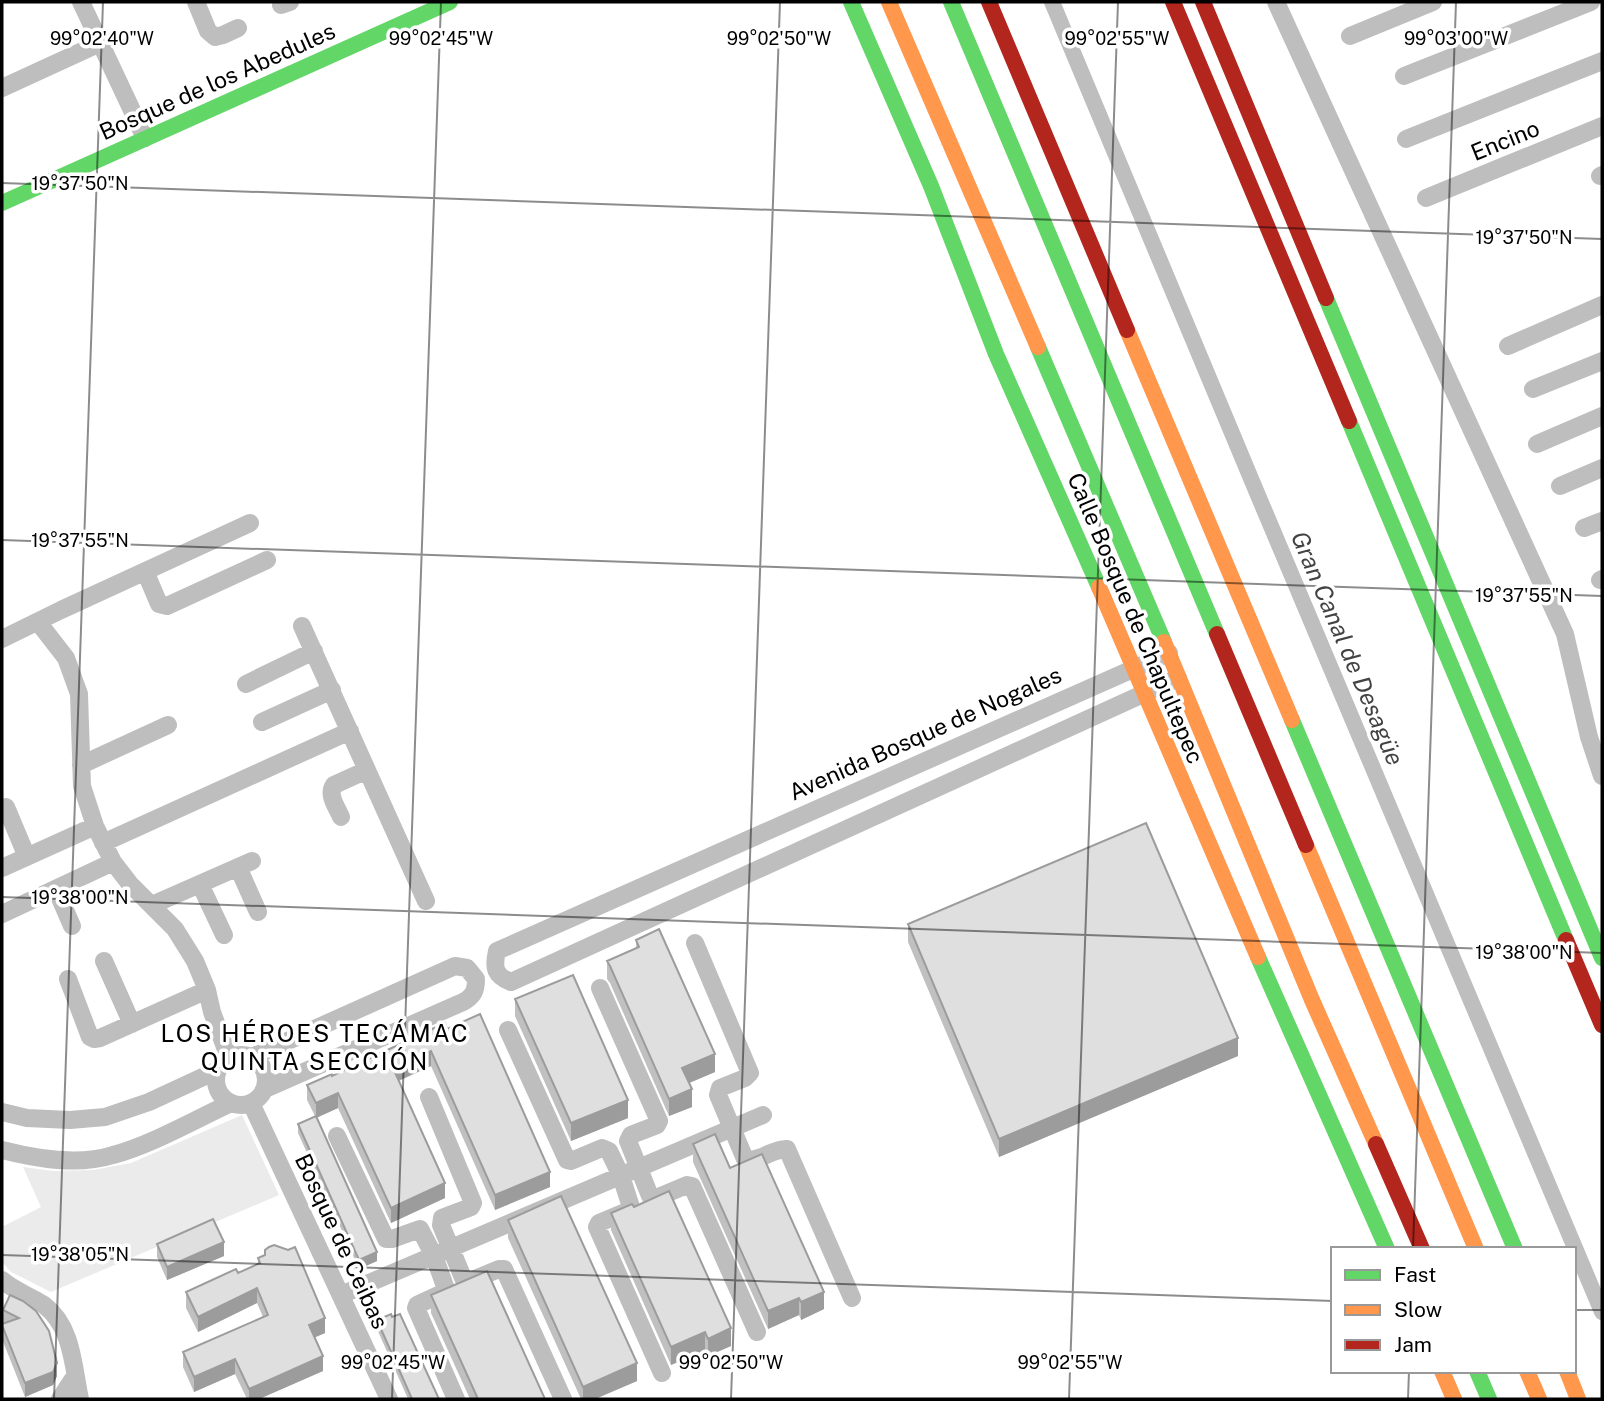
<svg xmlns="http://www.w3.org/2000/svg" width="1604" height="1401" viewBox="0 0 1604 1401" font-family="'Public Sans',sans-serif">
<rect width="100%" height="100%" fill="#fff"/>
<path fill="#ebebeb" d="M 242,1115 L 279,1195 L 51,1292 L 11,1272 L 2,1262 L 2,1227 L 41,1207 L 23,1167 L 53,1171 L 93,1170 L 131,1163 Z"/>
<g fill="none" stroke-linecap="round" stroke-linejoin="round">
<path stroke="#bebebe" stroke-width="16" d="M 1052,2 L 1252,481 L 1602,1312"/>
<path stroke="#bebebe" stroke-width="18" d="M 81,2 L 145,138
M 196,2 L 208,31 L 215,37 L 223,35 L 238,28
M 1276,2 L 1565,634 L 1589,737 L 1602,776
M 281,5 L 290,2
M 1350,36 L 1433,2
M 1404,76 L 1591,2
M 2,88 L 100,43
M 1406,139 L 1602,61
M 1600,176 L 1602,175
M 1426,198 L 1602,126
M 1508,346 L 1602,305
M 1533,389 L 1602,361
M 1537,444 L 1602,416
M 1560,486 L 1602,468
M 1584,528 L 1602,521
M 145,571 L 159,604 L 167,606 L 267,560
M 1600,580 L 1602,579
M 38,622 L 66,658 L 79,694 L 82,786 L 95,826 L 113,862 L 130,884 L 175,929 L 195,961 L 207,990 L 212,1012 L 229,1058
M 302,626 L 426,901
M 2,639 L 61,610 L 250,523
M 1169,653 L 497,951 C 493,968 495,976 511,982 L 1178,678
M 246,684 L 314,651
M 262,722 L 332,690
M 81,765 L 168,725
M 6,807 L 27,857
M 341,817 C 337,807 327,795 334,785 L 367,770
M 103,843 L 350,731
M 238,867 L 258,912
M 2,868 L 95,826
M 200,884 L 224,935
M 56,889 L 72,926
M 152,905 L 252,861
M 2,914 L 113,862
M 695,943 L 750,1073 L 745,1078 L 720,1088 L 718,1095 L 745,1159 C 759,1163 773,1148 787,1149 L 852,1298
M 104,961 L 132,1024
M 68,979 L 90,1037 L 94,1039 L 100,1038 L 207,990
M 600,988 L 659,1121 L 657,1125 L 631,1135 L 628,1141 L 650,1196 L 656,1198 L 687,1185 L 692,1186 L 757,1332
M 508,1030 L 567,1160 L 571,1161 L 602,1148 L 609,1151 L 621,1176 L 631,1207 L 630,1210 L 599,1223 L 597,1227 L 662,1373
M216 1080a25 25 0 1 1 50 0a25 25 0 1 1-50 0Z
M 252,1057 L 455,966 L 467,968 L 476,979 C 476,990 474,996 463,1002 L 265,1089
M 429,1097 L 473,1203 L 471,1207 L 442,1218 L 441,1225 L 464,1280 L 470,1281 L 499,1269 L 504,1269 L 563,1399
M 251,1103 L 389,1399
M 2,1112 L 27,1118 L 70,1120 L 105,1117 L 149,1102 L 218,1070
M 337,1136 L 386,1239 L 392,1239 L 420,1229 L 434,1256 L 446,1289 L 445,1292 L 417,1305 L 416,1308 L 456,1399
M 2,1150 C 37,1159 78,1166 113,1155 C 153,1144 194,1120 231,1103
M 2,1280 C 14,1291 31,1296 44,1305 C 73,1327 73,1367 80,1399
M 341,1295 L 763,1115
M 60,1399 L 75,1376"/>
<path stroke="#63d668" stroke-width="16" d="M 851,2 L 931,186 L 996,354 L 1099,587
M 951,2 L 1217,634
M 2,203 L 450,2
M 1326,298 L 1602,958
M 1038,347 L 1164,642
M 1349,421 L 1566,940
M 1292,720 L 1515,1249
M 1258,957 L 1387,1249
M 1477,1371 L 1489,1399"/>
<path stroke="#ff974d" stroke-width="16" d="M 889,2 L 1038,347
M 1127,330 L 1292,720
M 1099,587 L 1258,957
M 1164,642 L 1312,1000 L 1376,1144
M 1306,845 L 1476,1249
M 1442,1371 L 1454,1399
M 1527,1371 L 1539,1399
M 1567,1371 L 1578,1399"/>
<path stroke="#b3261e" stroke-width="16" d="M 989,2 L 1127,330
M 1173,2 L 1349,421
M 1203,2 L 1326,298
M 1217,634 L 1306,845
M 1566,940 L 1602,1025
M 1376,1144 L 1422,1249"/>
</g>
<path fill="#c0c0c0" d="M 908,924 L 1238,1056 L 999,1157 L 908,942 Z
M 636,940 L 715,1072 L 689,1083 L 692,1107 L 669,1116 L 610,983 L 607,979 L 607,961 L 636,949 Z
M 515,999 L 628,1118 L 571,1141 L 515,1016 Z
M 447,1029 L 550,1187 L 495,1210 L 431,1066 L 399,1081 L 445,1198 L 391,1223 L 338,1108 L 316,1118 L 377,1261 L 359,1269 L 298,1133 L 298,1124 L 315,1116 L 307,1100 L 307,1085 Z
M 693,1144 L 730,1168 L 824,1309 L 801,1320 L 799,1315 L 768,1329 L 693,1162 Z
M 611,1213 L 731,1346 L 708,1356 L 705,1350 L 671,1365 L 611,1230 Z
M 508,1220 L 637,1381 L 595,1399 L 581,1399 L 508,1238 Z
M 157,1244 L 224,1256 L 167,1280 L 157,1257 Z
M 258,1258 L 325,1333 L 315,1337 L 323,1371 L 259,1399 L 247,1399 L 235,1374 L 194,1392 L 183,1367 L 183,1352 L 263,1317 L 257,1303 L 198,1332 L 186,1308 L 186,1292 L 238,1273 L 258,1264 Z
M 10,1295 L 57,1376 L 53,1385 L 25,1397 L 2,1339 L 3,1310 Z
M 431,1295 L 545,1399 L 470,1399 L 431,1313 Z
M 377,1320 L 439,1399 L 408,1399 L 377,1329 Z"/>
<path fill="#9c9c9c" d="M 1238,1038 L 1238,1056 L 999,1157 L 999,1139 Z
M 431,1051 L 431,1066 L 393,1083 L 393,1068 Z
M 715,1054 L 715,1072 L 682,1086 L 682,1068 Z
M 692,1089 L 692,1107 L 669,1116 L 669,1099 Z
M 338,1093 L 338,1108 L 316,1118 L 316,1103 Z
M 628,1100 L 628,1118 L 571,1141 L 571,1123 Z
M 550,1172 L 550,1187 L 495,1210 L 495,1195 Z
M 445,1183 L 445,1198 L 391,1223 L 391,1208 Z
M 224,1242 L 224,1256 L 167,1280 L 167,1267 Z
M 377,1252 L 377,1261 L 359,1269 L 359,1260 Z
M 257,1288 L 257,1303 L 198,1332 L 198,1317 Z
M 824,1292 L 824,1309 L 801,1320 L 801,1302 Z
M 799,1298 L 799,1315 L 768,1329 L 768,1311 Z
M 325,1318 L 325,1333 L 309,1340 L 309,1325 Z
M 731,1328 L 731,1346 L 708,1356 L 708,1339 Z
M 705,1332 L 705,1350 L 671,1365 L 671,1347 Z
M 323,1356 L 323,1371 L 259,1399 L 249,1399 L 249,1389 Z
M 235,1359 L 235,1374 L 194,1392 L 194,1377 Z
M 57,1363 L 57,1376 L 53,1385 L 25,1397 L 25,1383 Z
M 637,1363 L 637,1381 L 595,1399 L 583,1399 L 583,1387 Z"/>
<path fill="#dfdfdf" stroke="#9c9c9c" stroke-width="2" d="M 1146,823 L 1238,1038 L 999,1139 L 908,924 Z
M 659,929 L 715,1054 L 682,1068 L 692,1089 L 669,1099 L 610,966 L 607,961 L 639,947 L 636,940 Z
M 573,975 L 628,1100 L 571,1123 L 515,999 Z
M 480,1014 L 550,1172 L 495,1195 L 431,1051 L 393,1068 L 445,1183 L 391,1208 L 338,1093 L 316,1103 L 307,1085 L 332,1074 L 332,1076 L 445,1023 L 447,1029 Z
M 316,1116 L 377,1252 L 359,1260 L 298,1124 Z
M 715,1134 L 730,1168 L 762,1154 L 824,1292 L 801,1302 L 799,1298 L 768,1311 L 693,1144 Z
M 669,1191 L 731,1328 L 708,1339 L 705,1332 L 671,1347 L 611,1213 L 632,1204 L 634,1207 Z
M 561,1196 L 637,1363 L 583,1387 L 508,1220 Z
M 213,1219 L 224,1242 L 167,1267 L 157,1244 Z
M 274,1245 L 288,1250 L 295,1247 L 325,1318 L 309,1325 L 323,1356 L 249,1389 L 235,1359 L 194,1377 L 183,1352 L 268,1315 L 257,1288 L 198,1317 L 186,1292 L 236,1269 L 238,1273 L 260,1263 L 258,1258 L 265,1255 L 265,1250 L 269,1247 Z
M 487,1271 L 545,1399 L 478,1399 L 431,1295 Z
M 10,1295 L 23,1301 L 36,1311 L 49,1331 L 57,1363 L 53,1372 L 25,1383 L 2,1325 L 2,1324 L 19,1318 L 3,1310 Z
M 391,1314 L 392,1317 L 400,1314 L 439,1399 L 412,1399 L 377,1320 Z"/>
<path fill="none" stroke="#000" stroke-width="2" stroke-opacity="0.45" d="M 2,183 L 1602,239M 2,540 L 1602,596M 2,897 L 1602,953M 1413,1249 L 1456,2M 2,1255 L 1333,1301M 1574,1310 L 1602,1310M 54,1399 L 103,2M 392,1399 L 441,2M 731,1399 L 780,2M 1069,1399 L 1118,2M 1408,1399 L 1409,1371"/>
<g text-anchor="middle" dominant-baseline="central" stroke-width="7" stroke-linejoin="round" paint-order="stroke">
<g font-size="23" fill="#000" stroke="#fff">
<text transform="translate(217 81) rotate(-24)">Bosque de los Abedules</text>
<text transform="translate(1505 140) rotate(-22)">Encino</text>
<text transform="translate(1136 618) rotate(67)">Calle Bosque de Chapultepec</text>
<text transform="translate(925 733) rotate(-24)">Avenida Bosque de Nogales</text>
<text transform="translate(342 1241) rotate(65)">Bosque de Ceibas</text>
</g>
<g font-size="24" font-style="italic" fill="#434343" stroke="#fff">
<text transform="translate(1348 648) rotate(67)">Gran Canal de Desagüe</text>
</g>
<g font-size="24" letter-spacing="2" fill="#000" stroke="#fff">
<text x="315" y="1033">LOS HÉROES TECÁMAC<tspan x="315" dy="28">QUINTA SECCIÓN</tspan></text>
</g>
</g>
<g font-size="18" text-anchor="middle" fill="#000" stroke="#fff" stroke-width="7" stroke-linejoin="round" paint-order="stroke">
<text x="102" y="45">99°02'40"W</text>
<text x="441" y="45">99°02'45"W</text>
<text x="779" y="45">99°02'50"W</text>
<text x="1117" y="45">99°02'55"W</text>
<text x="1456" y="45">99°03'00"W</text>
<text x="80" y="190">19°37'50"N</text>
<text x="1524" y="244">19°37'50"N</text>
<text x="80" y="547">19°37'55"N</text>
<text x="1524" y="602">19°37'55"N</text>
<text x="80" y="904">19°38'00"N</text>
<text x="1524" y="959">19°38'00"N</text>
<text x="80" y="1261">19°38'05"N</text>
<text x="393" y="1369">99°02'45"W</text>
<text x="731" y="1369">99°02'50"W</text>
<text x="1070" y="1369">99°02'55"W</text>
</g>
<rect width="1604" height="1401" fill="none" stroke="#000000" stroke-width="7"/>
<rect x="1331" y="1247" width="245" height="126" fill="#ffffff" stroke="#999999" stroke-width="2"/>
<rect x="1345" y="1270" width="35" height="10" fill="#63d668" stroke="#999999" stroke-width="2"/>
<text x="1394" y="1282" font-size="21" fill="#000000">Fast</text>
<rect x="1345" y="1305" width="35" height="10" fill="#ff974d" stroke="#999999" stroke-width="2"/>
<text x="1394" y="1317" font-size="21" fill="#000000">Slow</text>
<rect x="1345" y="1340" width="35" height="10" fill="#b3261e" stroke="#999999" stroke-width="2"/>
<text x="1394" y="1352" font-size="21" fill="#000000">Jam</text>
</svg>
